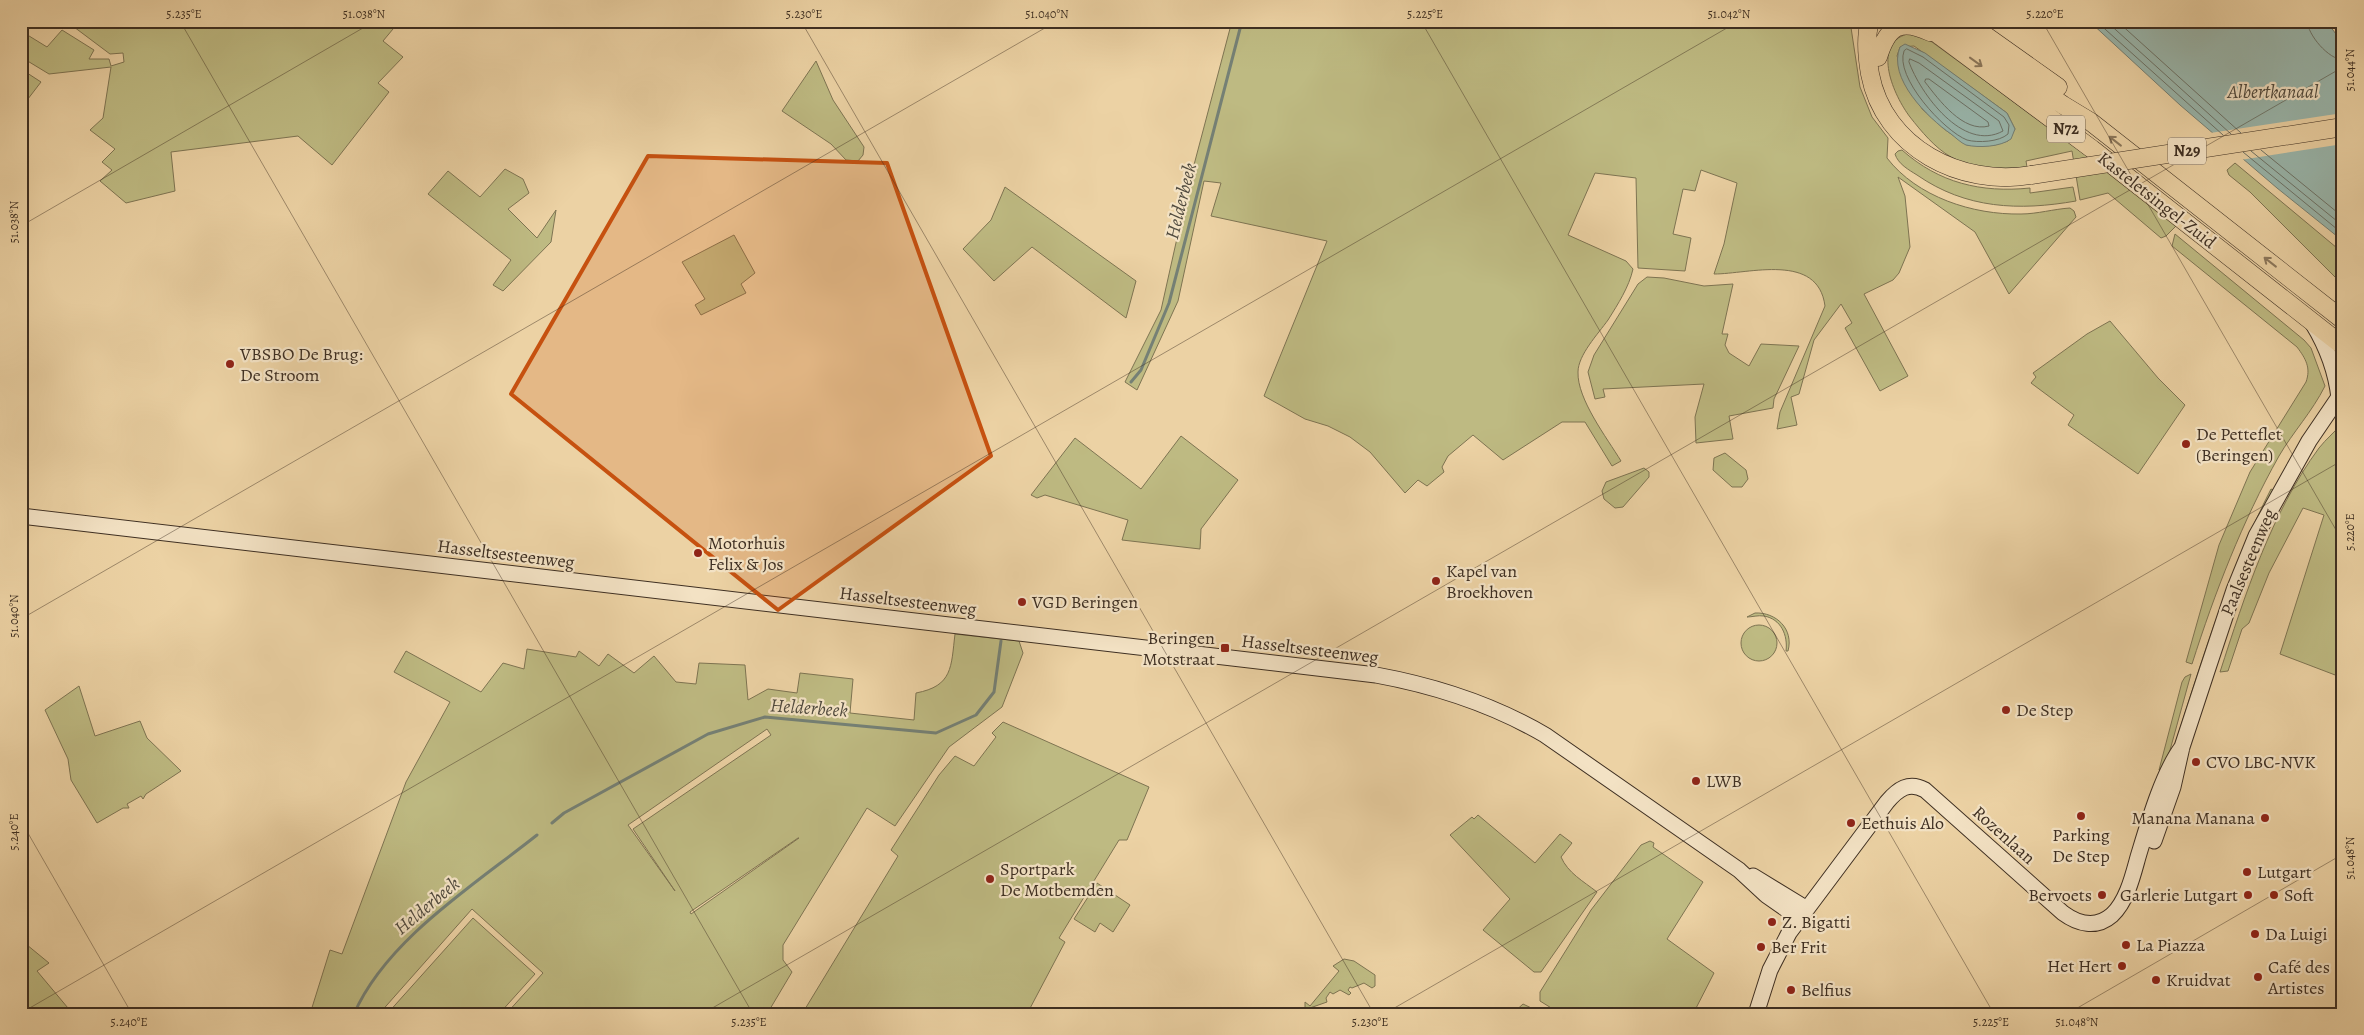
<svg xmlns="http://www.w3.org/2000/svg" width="2364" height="1035" viewBox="0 0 2364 1035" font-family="Alegreya,serif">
<rect width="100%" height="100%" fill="#ecd2a4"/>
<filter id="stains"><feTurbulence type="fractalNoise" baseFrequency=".004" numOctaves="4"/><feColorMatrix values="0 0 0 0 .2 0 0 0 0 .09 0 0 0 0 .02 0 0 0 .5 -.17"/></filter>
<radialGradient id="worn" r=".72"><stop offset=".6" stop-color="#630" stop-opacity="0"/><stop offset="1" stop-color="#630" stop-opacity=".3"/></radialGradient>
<path fill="#beba82" stroke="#7e7452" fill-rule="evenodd" d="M 66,21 L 396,21 L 398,23 L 383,41 L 403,57 L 378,83 L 389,92 L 332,165 L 298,136 L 171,152 L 175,191 L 126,203 L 100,181 L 112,170 L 102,162 L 115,149 L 90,130 L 103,118 L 111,67 L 49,74 L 21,57 L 21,31 L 47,47 L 62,30 L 94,50 L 89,59 L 109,59 L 111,66 L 124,62 L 123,53 L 110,54 Z
M 1232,21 L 1850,21 L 1860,87 L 1872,117 L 1888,138 L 1887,158 C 1917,197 1973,215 2021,214 C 2037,214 2054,209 2070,208 L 2074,211 L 2076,217 L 2009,294 L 1975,232 L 1898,177 L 1905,196 L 1910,247 L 1899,273 L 1893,280 L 1864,294 L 1908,376 L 1880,391 L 1845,328 L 1852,323 L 1841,304 L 1814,340 L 1799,394 L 1791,397 L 1797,425 L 1777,429 L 1780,412 L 1825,306 C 1818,252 1749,274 1714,274 L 1724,244 L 1737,183 L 1701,170 L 1695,191 L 1683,189 L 1673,234 L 1691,238 L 1685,271 L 1638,268 L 1636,178 L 1595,173 L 1568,235 L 1626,261 L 1633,269 C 1629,287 1618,304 1608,320 C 1598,334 1578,355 1578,372 C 1577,399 1607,438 1621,461 L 1612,466 L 1585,422 L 1562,422 L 1503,460 L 1473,435 L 1448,456 L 1442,467 L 1444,472 L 1427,486 L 1418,480 L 1405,493 L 1370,452 L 1350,437 L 1328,426 L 1305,419 L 1264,396 L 1327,241 L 1211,216 L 1221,183 L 1204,181 L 1178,301 L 1137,390 L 1125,382 L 1161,310 L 1190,180 Z
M 1907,34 L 1923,36 L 1932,42 L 2074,146 L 2176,226 L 2166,236 L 2161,238 L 2108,193 L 2080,200 L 2072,151 L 2026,161 L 2027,167 C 2002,169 1974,170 1951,157 C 1935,148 1921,131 1910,117 C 1894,96 1871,45 1907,34 ZM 1914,46 L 2007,113 L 2015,129 L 2008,141 L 1995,145 L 1967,145 L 1944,129 L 1922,109 L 1897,56 L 1900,47 Z
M 816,61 L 833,100 L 864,147 L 863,155 L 858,161 L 846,160 L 831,144 L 782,111 Z
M 21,69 L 41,82 L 21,108 Z
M 1902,150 C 1939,183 1981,193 2030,188 L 2030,193 L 2073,187 L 2076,201 C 2019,211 1966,209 1917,175 C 1909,170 1898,164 1895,154 L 1898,151 Z
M 2235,163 L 2343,253 L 2343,285 L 2250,192 L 2229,175 L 2227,170 Z
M 505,169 L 523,179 L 529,193 L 508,209 L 537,238 L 556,210 L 551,242 L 503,291 L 493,285 L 511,260 L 428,194 L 448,171 L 480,197 Z
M 1005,187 L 1136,281 L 1126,318 L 1032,247 L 994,281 L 963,249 L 991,220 Z
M 2175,234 L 2304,340 L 2311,348 L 2325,386 C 2312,412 2293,432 2279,456 C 2242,522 2215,592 2192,664 L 2186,662 L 2219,545 L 2250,472 L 2306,382 C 2311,368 2306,359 2297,347 L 2172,246 Z
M 734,235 L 755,273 L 741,284 L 746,293 L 701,315 L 695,305 L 705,299 L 682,262 Z
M 1647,277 L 1664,278 L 1704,286 L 1733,284 L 1722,334 L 1728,334 L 1725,345 L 1729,353 L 1749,366 L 1761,344 L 1799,346 L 1774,399 L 1773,408 L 1729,416 L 1733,439 L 1696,443 L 1695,417 L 1704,384 L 1603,389 L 1605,397 L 1595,399 L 1588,372 L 1594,355 L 1638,284 Z
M 2110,321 L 2158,378 L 2185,405 L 2138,474 L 2068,425 L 2074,415 L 2031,383 L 2036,377 L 2033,373 L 2087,334 Z
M 2343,422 L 2343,678 L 2280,654 L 2324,515 L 2303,508 L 2269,573 L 2249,623 L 2242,629 L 2228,671 L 2220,672 C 2245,595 2271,513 2319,448 C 2326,439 2336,431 2343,422 Z
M 1181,436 L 1238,480 L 1201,529 L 1200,549 L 1122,540 L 1128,520 L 1045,495 L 1037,498 L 1031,495 L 1075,438 L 1141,489 Z
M 1725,453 L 1746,470 L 1748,479 L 1742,487 L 1732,487 L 1713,470 L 1714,458 Z
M 1644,468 L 1649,472 L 1649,477 L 1623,507 L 1615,508 L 1604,499 L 1602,491 L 1606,482 Z
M 2271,489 L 2273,490 L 2241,557 L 2177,745 L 2175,744 C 2203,657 2229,571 2271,489 Z
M 1755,613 C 1776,612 1794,629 1788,651 L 1786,651 C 1788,635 1781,619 1764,616 C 1758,615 1752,617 1747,617 Z
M1741 643a18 18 0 1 1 36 0a18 18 0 1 1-36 0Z
M 955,634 L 1019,641 L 1023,653 L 1002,707 L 949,747 L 895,826 L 867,808 L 783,945 L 783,960 L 792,972 L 767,1014 L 506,1014 L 543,973 L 472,909 L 379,1014 L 310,1014 L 330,950 L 342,954 L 406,782 L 450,702 L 394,672 L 406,651 L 481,692 L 503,663 L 524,669 L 527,649 L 576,657 L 579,651 L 599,666 L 608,654 L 634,673 L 654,656 L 676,682 L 696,684 L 699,663 L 745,665 L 748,700 L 768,689 L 797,693 L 800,673 L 853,679 L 850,713 L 914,720 L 916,693 C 953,686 951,667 955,634 ZM 767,729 L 771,735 L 633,829 L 675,891 L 628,825 ZM 799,838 L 691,914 L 690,912 L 798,838 Z
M 2191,674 L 2167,761 L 2159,770 L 2182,682 L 2185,677 Z
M 79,686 L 95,736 L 140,721 L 147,738 L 181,771 L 146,794 L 143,799 L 141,796 L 127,804 L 129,808 L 123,808 L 97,823 L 71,780 L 68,759 L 45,710 Z
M 1003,722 L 1149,787 L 1127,840 L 1119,840 L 1059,938 L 1065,942 L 1027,1014 L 802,1014 L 898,856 L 891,850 L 939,775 L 955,756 L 974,766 L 996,737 L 992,733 Z
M 1478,815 L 1535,863 L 1560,834 L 1572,843 L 1561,857 C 1568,873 1583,881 1597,892 L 1541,972 L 1534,972 L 1483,930 L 1510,899 L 1450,835 L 1472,817 L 1474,819 Z
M 1650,841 L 1654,843 L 1653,847 L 1703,882 L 1667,939 L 1714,973 L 1693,1014 L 1561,1014 L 1540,1001 L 1540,992 L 1591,910 L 1641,845 Z
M 1097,883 L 1130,905 L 1113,932 L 1100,923 L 1095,932 L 1074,919 Z
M 473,918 L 535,974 L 499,1014 L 387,1014 Z
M 21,940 L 49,963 L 37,971 L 73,1014 L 21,1014 Z
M 1344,959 L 1354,961 L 1375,975 L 1375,986 L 1372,988 L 1364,983 L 1352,988 L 1350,987 L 1348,990 L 1351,993 L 1349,995 L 1340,990 L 1333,994 L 1330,992 L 1326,998 L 1327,1002 L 1307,1009 L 1305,1007 L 1305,1002 L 1310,1006 L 1339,971 L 1333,966 Z
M 1523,1004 L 1544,1014 L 1512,1014 Z"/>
<path fill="#99b6ac" stroke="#758075" d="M 2089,21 L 2324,21 L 2333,30 L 2343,44 L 2343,241 L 2277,188 L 2180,105 Z
M 1905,44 L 1925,53 L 2007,113 L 2015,129 L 2011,139 C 2000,147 1979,148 1966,145 C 1961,143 1955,137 1951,134 C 1928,118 1887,78 1900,47 Z"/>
<path fill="#ecd2a4" d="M 2343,113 L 2343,144 L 2240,160 L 2210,133 Z"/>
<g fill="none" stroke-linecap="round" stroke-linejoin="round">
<path stroke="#6c7267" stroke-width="1" d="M 2096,21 L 2223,135
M 2106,21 L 2231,134
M 2117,21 L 2241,133
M 2307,21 C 2308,35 2328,59 2343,60
M 1907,49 L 1923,57 L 2004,117 L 2009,125 L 2008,134 C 1999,142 1978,143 1967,140 C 1944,131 1894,77 1904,51 Z
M 1910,59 L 1919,63 L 1999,121 L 2003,131 C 1963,153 1920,93 1909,62 Z
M 1926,79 L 1929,79 L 1988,122 L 1989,126 C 1963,133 1939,100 1925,82 Z
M 2261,150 L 2343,217
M 2251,151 L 2343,226
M 2243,152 L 2343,234"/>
<path stroke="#758075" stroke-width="3" d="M 1131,382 L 1141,370 L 1169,303 L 1242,21
M 552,823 L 564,813 L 708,734 L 765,717 L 936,733 L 976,715 L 994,692 L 1001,641
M 354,1014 C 386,940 474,885 537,835"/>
<defs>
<path id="secondary" d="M 2313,324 C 2327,347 2336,371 2339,398
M 21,516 L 1376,675 C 1436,686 1492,704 1545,735 L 1739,870 L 1766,895 L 1800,919
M 2154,841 L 2173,787 L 2182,747 L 2207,671 L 2234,590 L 2256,536 L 2309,441 L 2343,391
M 1753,876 L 1807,909
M 1756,1014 L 1770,970 L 1789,933 L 1887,802 C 1898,789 1909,781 1925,790 L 2063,913 C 2078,924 2096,929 2112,915 C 2127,901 2133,875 2138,857 C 2148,824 2162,774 2182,747"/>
<path id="primary" d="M 1870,21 C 1865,38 1867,57 1870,74 C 1884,148 1961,187 2031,175
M 1920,21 L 2092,149 L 2343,346
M 1944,21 L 2063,105 L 2091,122 L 2343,320
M 1965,21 L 2058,87
M 1878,57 C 1888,26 1900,18 1930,32"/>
</defs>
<use href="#secondary" stroke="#3e2f22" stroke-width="17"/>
<use href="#primary" stroke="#3e2f22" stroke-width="19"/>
<use href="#secondary" stroke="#f3e2c4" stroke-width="15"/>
<use href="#primary" stroke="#ecd2a4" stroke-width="18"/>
<defs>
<path id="primary-bridge" d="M 2031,175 L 2343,127"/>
</defs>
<use href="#primary-bridge" stroke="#3e2f22" stroke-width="19" stroke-linecap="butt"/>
<use href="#primary-bridge" stroke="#ecd2a4" stroke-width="18"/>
</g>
<defs><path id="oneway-shaft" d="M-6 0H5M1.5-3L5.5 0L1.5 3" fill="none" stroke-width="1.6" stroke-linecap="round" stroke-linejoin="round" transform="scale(1.25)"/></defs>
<g stroke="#8c785c">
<use href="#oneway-shaft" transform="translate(1976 62) rotate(36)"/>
<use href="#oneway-shaft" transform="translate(2115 141) rotate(-142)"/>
<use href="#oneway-shaft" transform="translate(2270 262) rotate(-142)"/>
</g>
<path fill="#c65110" fill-opacity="0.2" stroke="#c65110" stroke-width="4" stroke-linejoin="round" d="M 648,156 L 887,163 L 991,456 L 778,610 L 511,394 Z"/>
<path fill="none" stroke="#3e2f22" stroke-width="1" stroke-opacity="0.45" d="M 180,21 L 753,1014M 801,21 L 1374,1014M 1421,21 L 1994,1014M 2042,21 L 2343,542M 21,226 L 375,21M 21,619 L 1057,21M 21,821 L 132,1014M 21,1013 L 1739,21M 702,1014 L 2343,67M 1384,1014 L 2343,460M 2067,1014 L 2343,854"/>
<g fill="#8f2418" stroke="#f3e2c4" stroke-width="2">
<circle cx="230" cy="364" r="5"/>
<circle cx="2186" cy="444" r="5"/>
<circle cx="698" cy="553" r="5"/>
<circle cx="1436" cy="581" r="5"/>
<circle cx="1022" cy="602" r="5"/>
<rect x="1220" y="643" width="10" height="10" rx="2.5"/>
<circle cx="2006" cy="710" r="5"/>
<circle cx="2196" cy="762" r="5"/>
<circle cx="1696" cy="781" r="5"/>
<circle cx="2081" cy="816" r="5"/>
<circle cx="2265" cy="818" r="5"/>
<circle cx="1851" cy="823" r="5"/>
<circle cx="2247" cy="872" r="5"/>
<circle cx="990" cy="879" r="5"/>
<circle cx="2102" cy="895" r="5"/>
<circle cx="2248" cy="895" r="5"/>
<circle cx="2274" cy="895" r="5"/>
<circle cx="1772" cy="922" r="5"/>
<circle cx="2255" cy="934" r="5"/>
<circle cx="2126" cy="945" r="5"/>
<circle cx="1761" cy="947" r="5"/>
<circle cx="2122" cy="966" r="5"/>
<circle cx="2258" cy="977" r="5"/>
<circle cx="2156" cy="980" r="5"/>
<circle cx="1791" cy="990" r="5"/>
</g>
<g text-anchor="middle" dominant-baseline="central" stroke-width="4.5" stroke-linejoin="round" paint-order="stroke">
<g fill="#f3e2c4" stroke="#746553" stroke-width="1">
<rect x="2047" y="115.5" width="38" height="27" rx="4"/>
<rect x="2168" y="137.5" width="38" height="27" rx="4"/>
</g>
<g font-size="16" font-weight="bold" fill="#3e2f22">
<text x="2066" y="129">N72</text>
<text x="2187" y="151">N29</text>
</g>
<g font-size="18" fill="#3e2f22" stroke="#f3e2c4">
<text transform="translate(2157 200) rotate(38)">Kasteletsingel-Zuid</text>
<text transform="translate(506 554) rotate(7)">Hasseltsesteenweg</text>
<text transform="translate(2248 562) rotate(-67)">Paalsesteenweg</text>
<text transform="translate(908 601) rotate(7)">Hasseltsesteenweg</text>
<text transform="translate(1310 649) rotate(7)">Hasseltsesteenweg</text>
<text transform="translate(2004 835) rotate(42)">Rozenlaan</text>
</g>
<g font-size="18" fill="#3e2f22" stroke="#f3e2c4" text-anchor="start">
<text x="240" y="354">VBSBO De Brug:<tspan x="240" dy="21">De Stroom</tspan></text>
<text x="2196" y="434">De Petteflet<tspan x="2196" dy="21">(Beringen)</tspan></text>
<text x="708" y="543">Motorhuis<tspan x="708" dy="21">Felix &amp; Jos</tspan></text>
<text x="1446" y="571">Kapel van<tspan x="1446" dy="21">Broekhoven</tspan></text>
<text x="1032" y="602">VGD Beringen</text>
<text x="1215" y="638" text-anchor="end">Beringen<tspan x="1215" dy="21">Motstraat</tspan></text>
<text x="2016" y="710">De Step</text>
<text x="2206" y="762">CVO LBC-NVK</text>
<text x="1706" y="781">LWB</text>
<text x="2255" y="818" text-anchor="end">Manana Manana</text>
<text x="1861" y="823">Eethuis Alo</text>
<text x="2081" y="835" text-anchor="middle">Parking<tspan x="2081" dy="21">De Step</tspan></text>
<text x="1000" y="869">Sportpark<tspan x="1000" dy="21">De Motbemden</tspan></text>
<text x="2257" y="872">Lutgart</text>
<text x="2092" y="895" text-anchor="end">Bervoets</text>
<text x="2238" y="895" text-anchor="end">Garlerie Lutgart</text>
<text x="2284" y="895">Soft</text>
<text x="1782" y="922">Z. Bigatti</text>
<text x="2265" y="934">Da Luigi</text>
<text x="2136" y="945">La Piazza</text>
<text x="1771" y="947">Ber Frit</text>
<text x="2112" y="966" text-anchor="end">Het Hert</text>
<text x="2268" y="967">Café des<tspan x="2268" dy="21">Artistes</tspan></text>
<text x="2166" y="980">Kruidvat</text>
<text x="1801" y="990">Belfius</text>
</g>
<g font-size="19" font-style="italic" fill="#504a3e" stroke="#f3e2c4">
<text x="2273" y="92">Albertkanaal</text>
<text transform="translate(1181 201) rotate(-76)">Helderbeek</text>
<text transform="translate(809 708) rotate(4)">Helderbeek</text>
<text transform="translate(427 906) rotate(-40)">Helderbeek</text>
</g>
</g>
<rect width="2364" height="1035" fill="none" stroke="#ecd2a4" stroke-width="55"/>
<rect x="28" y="28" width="2308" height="980" fill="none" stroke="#3e2f22" stroke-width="2"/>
<g font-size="12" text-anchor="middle" fill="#3e2f22">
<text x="184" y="18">5.235°E</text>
<text x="364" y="18">51.038°N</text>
<text x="804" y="18">5.230°E</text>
<text x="1047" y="18">51.040°N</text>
<text x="1425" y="18">5.225°E</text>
<text x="1729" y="18">51.042°N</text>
<text x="2045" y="18">5.220°E</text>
<text transform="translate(2350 70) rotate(-90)" y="4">51.044°N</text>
<text transform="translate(14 222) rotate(-90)" y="4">51.038°N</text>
<text transform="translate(2350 532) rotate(-90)" y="4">5.220°E</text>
<text transform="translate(14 616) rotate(-90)" y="4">51.040°N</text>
<text transform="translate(14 832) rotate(-90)" y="4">5.240°E</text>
<text transform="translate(2350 858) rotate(-90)" y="4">51.048°N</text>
<text x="129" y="1026">5.240°E</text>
<text x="749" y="1026">5.235°E</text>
<text x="1370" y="1026">5.230°E</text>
<text x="1991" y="1026">5.225°E</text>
<text x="2077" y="1026">51.048°N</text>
</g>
<rect width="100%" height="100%" filter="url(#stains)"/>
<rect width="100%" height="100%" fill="url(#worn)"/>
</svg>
